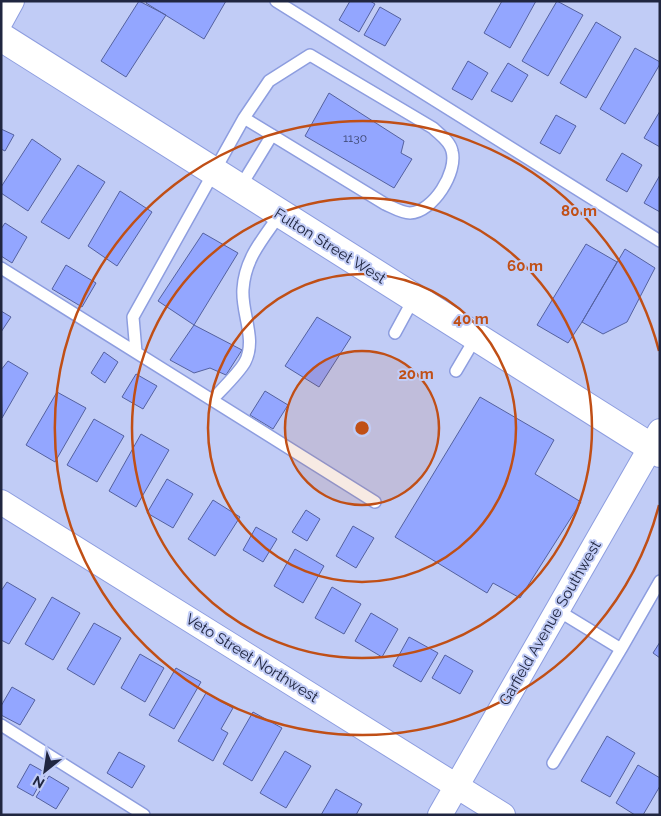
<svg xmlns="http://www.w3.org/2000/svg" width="661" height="816" viewBox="0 0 661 816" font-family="Raleway,sans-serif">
<rect width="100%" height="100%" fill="#c1ccf6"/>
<path fill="#93a6ff" stroke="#54619f" d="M 139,1 L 166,15 L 126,77 L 101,61 Z
M 147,1 L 226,1 L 204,39 L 146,3 Z
M 350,1 L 370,1 L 375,4 L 359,32 L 339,20 Z
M 502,1 L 536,1 L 510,48 L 484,33 Z
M 557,1 L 583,15 L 548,76 L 522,61 Z
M 380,7 L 401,19 L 385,46 L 364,35 Z
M 596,22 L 621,37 L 586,98 L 560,83 Z
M 635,48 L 660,62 L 660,64 L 625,124 L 600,109 Z
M 468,61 L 488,73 L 472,100 L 452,89 Z
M 508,63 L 528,75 L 512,102 L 491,91 Z
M 329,93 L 404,141 L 401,153 L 412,159 L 394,188 L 305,136 Z
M 660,111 L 660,147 L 644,138 Z
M 556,115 L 576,126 L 560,154 L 540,143 Z
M 1,129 L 14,135 L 5,151 L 1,149 Z
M 32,139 L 61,159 L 28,211 L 1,193 L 1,187 Z
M 622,153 L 642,165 L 627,192 L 606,180 Z
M 78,165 L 105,182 L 69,239 L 41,222 Z
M 660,175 L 660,212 L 644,203 Z
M 120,191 L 152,212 L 117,266 L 88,246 Z
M 5,223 L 27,237 L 12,263 L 1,256 L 1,229 Z
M 203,233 L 238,253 L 194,325 L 158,301 Z
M 586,244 L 617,262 L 582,322 L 568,343 L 537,325 Z
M 625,249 L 655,268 L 627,322 L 603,334 L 582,322 Z
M 66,265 L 96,283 L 82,307 L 52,289 Z
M 1,311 L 11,317 L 1,332 Z
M 317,317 L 351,337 L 319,387 L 285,366 Z
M 194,325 L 242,350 L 226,375 L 210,368 L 194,373 L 170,360 Z
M 104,352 L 118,362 L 105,383 L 91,373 Z
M 8,361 L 28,373 L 2,418 L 1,370 Z
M 136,374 L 157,386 L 143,409 L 122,397 Z
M 265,391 L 288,405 L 273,429 L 250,415 Z
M 57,392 L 86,408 L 55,462 L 26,445 Z
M 480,397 L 554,440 L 535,474 L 581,502 L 520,598 L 493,583 L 487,593 L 395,537 Z
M 94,419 L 124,436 L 97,482 L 67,465 Z
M 141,434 L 169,450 L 136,507 L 109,491 Z
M 167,479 L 193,494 L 173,528 L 147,513 Z
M 213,500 L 240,517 L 215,556 L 188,539 Z
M 306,510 L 320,519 L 307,541 L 292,532 Z
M 353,526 L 374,538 L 356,568 L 336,556 Z
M 256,527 L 277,539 L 263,562 L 243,550 Z
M 295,549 L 324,566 L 303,603 L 274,586 Z
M 7,582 L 36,599 L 9,644 L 1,640 L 1,591 Z
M 332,587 L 361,604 L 344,634 L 315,618 Z
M 52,597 L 80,613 L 53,660 L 25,644 Z
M 371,613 L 398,629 L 382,657 L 355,641 Z
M 94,623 L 121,638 L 94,685 L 67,669 Z
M 409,637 L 438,653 L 421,682 L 393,666 Z
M 660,642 L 660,658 L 653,653 Z
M 140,654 L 164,668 L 145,702 L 121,688 Z
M 445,655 L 473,671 L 460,694 L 432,678 Z
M 176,668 L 201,682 L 174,729 L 149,715 Z
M 12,687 L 35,700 L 20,725 L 1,715 L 1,706 Z
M 206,693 L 233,708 L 221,729 L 228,733 L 213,761 L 178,741 Z
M 253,712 L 282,728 L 252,781 L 223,764 Z
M 607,736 L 635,753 L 610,797 L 581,781 Z
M 285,751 L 311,766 L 286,808 L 260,793 Z
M 119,752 L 145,766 L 132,788 L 107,773 Z
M 30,764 L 46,773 L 33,796 L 17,787 Z
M 638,765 L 660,778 L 660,786 L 643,815 L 635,815 L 616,803 Z
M 49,776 L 69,788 L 56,809 L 36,797 Z
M 336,789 L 362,804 L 356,815 L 321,815 Z"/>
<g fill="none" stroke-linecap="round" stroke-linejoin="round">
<defs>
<path id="service" d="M 276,1 L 660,241
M 239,189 L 272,135
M 1,268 L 375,502
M 395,333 L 414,298
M 136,352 L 133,317 L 225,152 L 244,118 L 269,81 L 310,55 L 433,128 C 440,135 450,141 452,151 C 458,172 433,212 410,213 C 402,213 392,207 385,204 L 244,118
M 456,371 L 476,337
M 212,400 C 221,390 239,373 245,362 C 257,339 241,313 243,289 C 245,258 263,239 280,214
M 621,649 L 660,581
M 1,725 L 144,815
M 553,763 L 621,649 L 557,610"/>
<path id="minor" d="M 1,21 L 12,1
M 1,502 L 503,815
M 440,815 L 660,431"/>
<path id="primary" d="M 1,37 L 660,453"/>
</defs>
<use href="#service" stroke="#8d9ddf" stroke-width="14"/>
<use href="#minor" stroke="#8d9ddf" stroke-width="26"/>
<use href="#primary" stroke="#8d9ddf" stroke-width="30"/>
<use href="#service" stroke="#fff" stroke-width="11"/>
<use href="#minor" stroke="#fff" stroke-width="24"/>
<use href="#primary" stroke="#fff" stroke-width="28"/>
</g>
<circle cx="362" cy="428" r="77" fill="#c04f16" fill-opacity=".12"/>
<g fill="none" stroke="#c04f16" stroke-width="2.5">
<circle cx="362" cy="428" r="77"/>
<circle cx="362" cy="428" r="154"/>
<circle cx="362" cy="428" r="230"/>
<path d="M659 505A307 307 0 1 1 659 351"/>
</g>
<g text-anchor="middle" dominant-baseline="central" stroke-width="4" stroke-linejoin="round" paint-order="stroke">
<g font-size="12" fill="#3d4670">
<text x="355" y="138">1130</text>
</g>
<g font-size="15" fill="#202640" stroke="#c1ccf6">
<text transform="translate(330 246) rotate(32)">Fulton Street West</text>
<text transform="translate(550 623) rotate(-60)">Garfield Avenue Southwest</text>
<text transform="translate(252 658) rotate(32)">Veto Street Northwest</text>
</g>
</g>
<circle cx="362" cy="428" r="8" fill="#c04f16" stroke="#c1ccf6" stroke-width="2.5"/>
<g font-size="15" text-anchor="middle" font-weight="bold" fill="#c04f16" stroke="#c1ccf6" stroke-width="4" stroke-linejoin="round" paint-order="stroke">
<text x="579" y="216">80 m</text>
<text x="525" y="271">60 m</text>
<text x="471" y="324">40 m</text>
<text x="416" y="379">20 m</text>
</g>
<rect width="661" height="816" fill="none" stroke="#202640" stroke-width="5"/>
<g transform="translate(45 771) rotate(210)" stroke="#c1ccf6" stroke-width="4" paint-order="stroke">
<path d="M0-4L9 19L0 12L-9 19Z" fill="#202640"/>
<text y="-8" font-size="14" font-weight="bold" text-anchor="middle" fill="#202640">N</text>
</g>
</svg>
